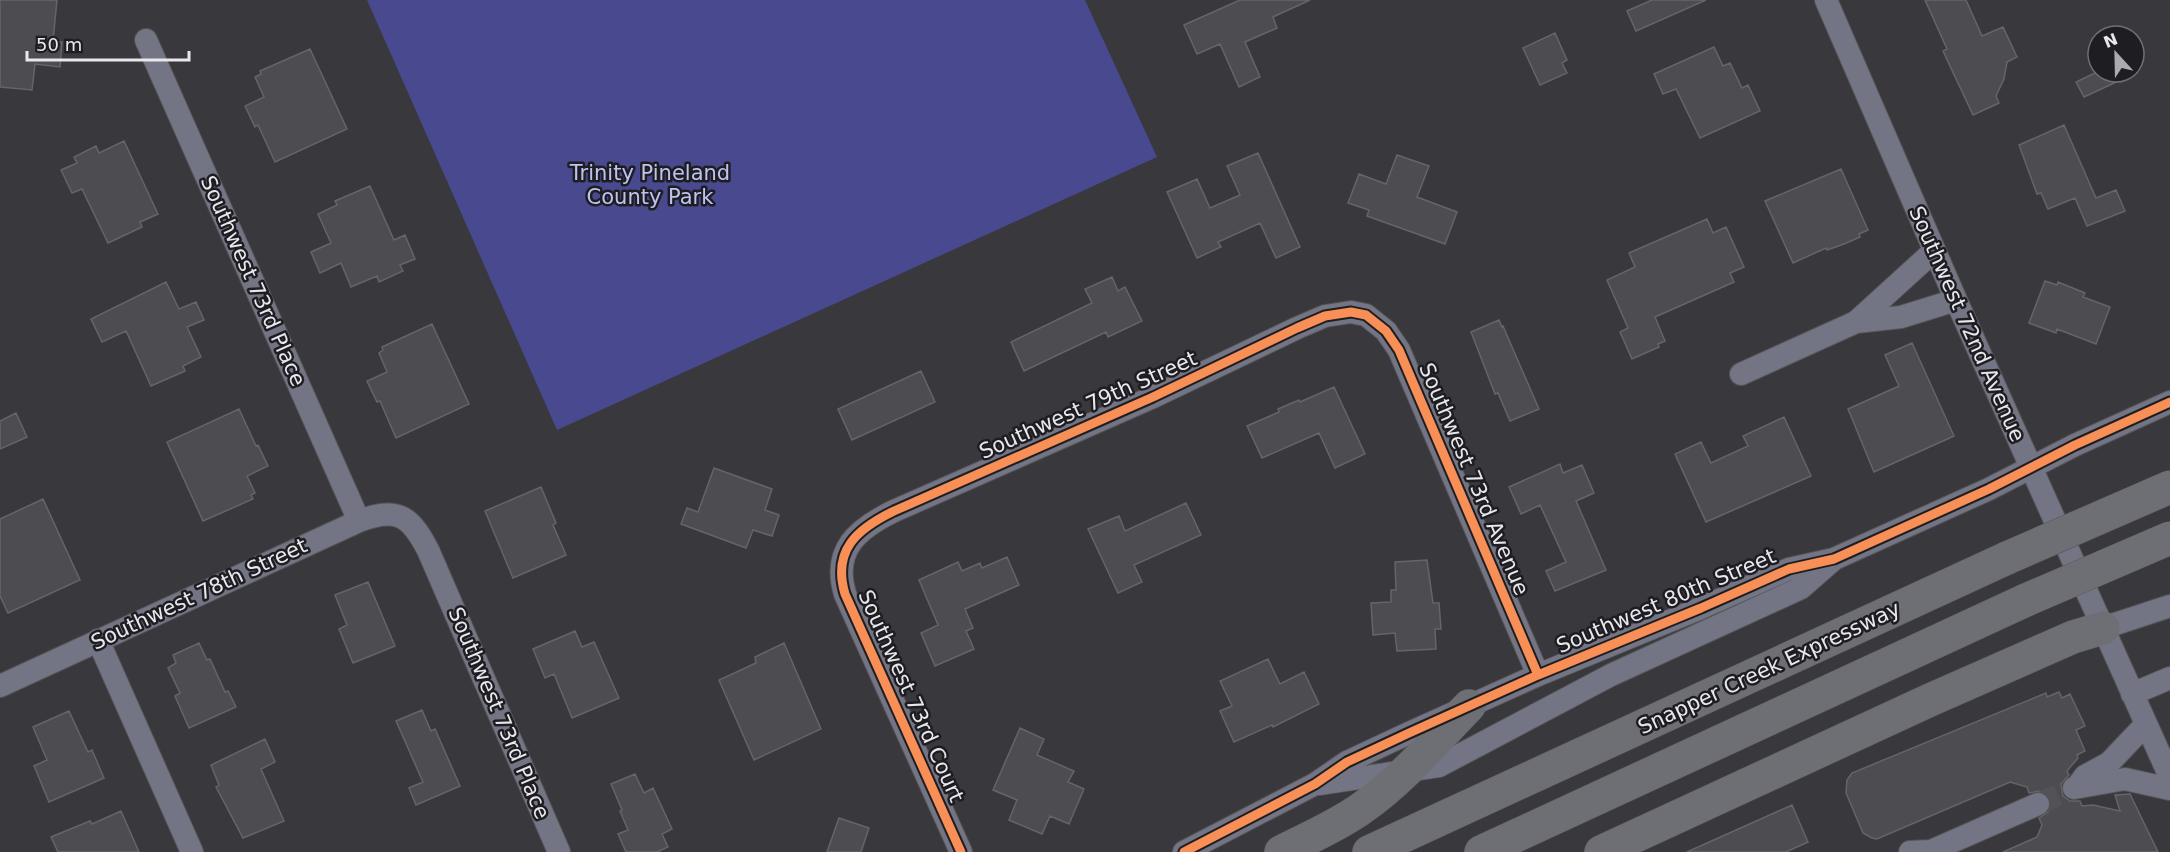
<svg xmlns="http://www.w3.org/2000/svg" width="2170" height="852" viewBox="0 0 2170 852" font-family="'DejaVu Sans',sans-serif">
<rect width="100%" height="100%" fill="#38383d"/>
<path fill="#494990" d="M 367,0 L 1085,0 L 1157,157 L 557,430 Z"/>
<path fill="#4d4d51" stroke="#656569" stroke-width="1.5" d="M 0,0 L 57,0 L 53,41 L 62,42 L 60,67 L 35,64 L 32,90 L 0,87 Z
M 1240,0 L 1310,0 L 1273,17 L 1277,28 L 1245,42 L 1260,77 L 1239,87 L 1220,44 L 1197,54 L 1184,25 Z
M 1652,0 L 1706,0 L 1636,31 L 1627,11 Z
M 1925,0 L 1966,0 L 1982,36 L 2003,27 L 2017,57 L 2007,62 L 2004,79 L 1996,96 L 1999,103 L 1973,115 L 1943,51 L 1947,49 Z
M 1555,33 L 1567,60 L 1562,63 L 1567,73 L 1540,85 L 1523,48 Z
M 1714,47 L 1723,66 L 1730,63 L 1742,88 L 1748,85 L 1760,111 L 1700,138 L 1676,89 L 1663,94 L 1654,74 Z
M 310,49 L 347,129 L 275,162 L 258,125 L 255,127 L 245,106 L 264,97 L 255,77 L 261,74 L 260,71 Z
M 2097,72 L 2138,72 L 2084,97 L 2076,82 Z
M 2064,125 L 2096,198 L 2116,190 L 2125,211 L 2087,226 L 2075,198 L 2048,209 L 2041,193 L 2037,194 L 2019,145 Z
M 124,141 L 158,214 L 140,222 L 142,227 L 108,243 L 82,189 L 72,193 L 61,170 L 77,163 L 74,157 L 96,146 L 99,153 Z
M 1258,153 L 1300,247 L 1276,258 L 1260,223 L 1218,242 L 1221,247 L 1197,258 L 1167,192 L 1197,179 L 1210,208 L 1240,195 L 1227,166 Z
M 1397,155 L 1429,166 L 1417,197 L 1457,212 L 1445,244 L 1367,216 L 1369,210 L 1348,203 L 1359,174 L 1386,184 Z
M 1841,169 L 1868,230 L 1859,234 L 1860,237 L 1844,244 L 1827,250 L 1826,248 L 1793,263 L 1765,201 Z
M 370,186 L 394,240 L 405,235 L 415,259 L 400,265 L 403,271 L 379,282 L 377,276 L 351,287 L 341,263 L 320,273 L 311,252 L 331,243 L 318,214 L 337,205 L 335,201 Z
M 1707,219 L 1713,233 L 1726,227 L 1744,267 L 1730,273 L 1734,282 L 1655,317 L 1665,341 L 1658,344 L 1659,347 L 1632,359 L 1620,332 L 1628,328 L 1607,280 L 1635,267 L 1629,253 Z
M 1112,277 L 1118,291 L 1125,287 L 1142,321 L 1108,337 L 1106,332 L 1024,371 L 1011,342 L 1092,303 L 1085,289 Z
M 2045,281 L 2057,285 L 2058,282 L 2085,293 L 2083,297 L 2110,307 L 2096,344 L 2057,329 L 2056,333 L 2029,323 Z
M 166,282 L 179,309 L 196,302 L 204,320 L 187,327 L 201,357 L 183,366 L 185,371 L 151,386 L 126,331 L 102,342 L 91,319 Z
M 1499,320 L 1502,327 L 1503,326 L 1539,409 L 1510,421 L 1498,393 L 1495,394 L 1471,332 Z
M 432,324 L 469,404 L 396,438 L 380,401 L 377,402 L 367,381 L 387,372 L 379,353 L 383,350 L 382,347 Z
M 1912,343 L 1954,436 L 1874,472 L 1848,409 L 1899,386 L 1885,355 Z
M 921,371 L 935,402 L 852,440 L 838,409 Z
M 1334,387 L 1365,454 L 1335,468 L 1319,433 L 1262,458 L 1247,426 L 1279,412 L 1278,409 L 1299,400 L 1300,402 Z
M 239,409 L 256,446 L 258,445 L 268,466 L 247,476 L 255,493 L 251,495 L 253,499 L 203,521 L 167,442 Z
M 16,413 L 27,437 L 0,449 L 0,421 Z
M 1784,417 L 1811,476 L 1706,522 L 1675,454 L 1701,442 L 1711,463 L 1748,446 L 1743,436 Z
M 1560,464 L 1563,473 L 1582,465 L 1594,493 L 1576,501 L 1606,570 L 1555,591 L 1546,571 L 1566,562 L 1540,505 L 1521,514 L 1509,487 Z
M 714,468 L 772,489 L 765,510 L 779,515 L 772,536 L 753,530 L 746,548 L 681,524 L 687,508 L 698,512 Z
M 541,487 L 556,523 L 553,525 L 566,555 L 513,578 L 485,511 Z
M 43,499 L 80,580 L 8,613 L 0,596 L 0,519 Z
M 1186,503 L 1201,535 L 1134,565 L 1142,582 L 1118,593 L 1088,529 L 1119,516 L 1125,531 Z
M 1007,557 L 1019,585 L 965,609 L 973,628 L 966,631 L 974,649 L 935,666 L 921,633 L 938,625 L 919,580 L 958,562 L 962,571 L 980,563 L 982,568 Z
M 1427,560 L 1433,603 L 1439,603 L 1441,629 L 1435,629 L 1436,649 L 1397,651 L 1395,633 L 1373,635 L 1371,603 L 1391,602 L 1391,590 L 1396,590 L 1395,562 Z
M 368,582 L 395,646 L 353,663 L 339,629 L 347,625 L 335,595 Z
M 575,631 L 582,647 L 594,642 L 619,698 L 572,718 L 554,674 L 545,678 L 533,649 Z
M 199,643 L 207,660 L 210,659 L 225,692 L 228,691 L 236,707 L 189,728 L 175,696 L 180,693 L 168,668 L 176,663 L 173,655 Z
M 784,643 L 821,729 L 754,760 L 719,680 L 756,663 L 755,657 Z
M 1268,659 L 1280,684 L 1304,672 L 1319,704 L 1273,727 L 1272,725 L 1234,742 L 1220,711 L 1232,706 L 1220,681 Z
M 2059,692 L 2062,698 L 2070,694 L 2085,726 L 2076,730 L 2085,751 L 2077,755 L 2078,758 L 2067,771 L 2069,775 L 2061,784 L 2063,796 L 2070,801 L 2080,801 L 2082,806 L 2093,805 L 2120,811 L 2115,795 L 2130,794 L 2158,852 L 2003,852 L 2037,837 L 2042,825 L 2039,818 L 2048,812 L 2051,805 L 2050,798 L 2045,793 L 2039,791 L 2029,793 L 2027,787 L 2010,782 L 1877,839 L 1872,838 L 1863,833 L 1846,793 L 1847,780 L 1852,773 L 2046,693 L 2047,697 Z
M 422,710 L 431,731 L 435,729 L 460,786 L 416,805 L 409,788 L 423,782 L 396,721 Z
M 69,711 L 88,752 L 92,750 L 104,778 L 49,802 L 34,766 L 47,760 L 33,727 Z
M 1020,728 L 1044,739 L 1037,755 L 1074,771 L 1068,782 L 1084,789 L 1069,824 L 1050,816 L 1042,834 L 1009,820 L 1017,800 L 993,790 Z
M 265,739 L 275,762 L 261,769 L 284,821 L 243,838 L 216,787 L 219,785 L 211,765 Z
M 635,774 L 644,793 L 653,788 L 672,829 L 662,834 L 668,847 L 657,852 L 626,852 L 618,834 L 628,830 L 620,811 L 622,810 L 611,784 Z
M 1792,805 L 1808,842 L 1786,852 L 1687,852 Z
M 121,811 L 139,852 L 58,852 L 51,837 L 90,821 L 92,824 Z
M 839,818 L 869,828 L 861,852 L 827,852 Z"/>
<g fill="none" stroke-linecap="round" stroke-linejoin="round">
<path stroke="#525258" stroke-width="22" stroke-dasharray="22 11" stroke-linecap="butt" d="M 2038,804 L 2074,788"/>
<defs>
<path id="minor" d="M 1826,0 L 1956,300 L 2170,777
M 146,40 L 359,521
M 1856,322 L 1934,251
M 1741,374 L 1856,322 L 1901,317 L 1956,300
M 2103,628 L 2170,606
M 98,640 L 192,852
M 0,686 L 359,521 C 397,507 410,515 428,550 L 559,852
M 2132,694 L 2170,678
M 1319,784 L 1439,766 L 1611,675 L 1801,588 L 1833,560
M 2079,784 L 2085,776 L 2109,763 L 2146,724
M 2074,788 L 2125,779 L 2170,789
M 961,852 L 845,594 C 832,550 857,529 894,511 L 1153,397 L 1297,328 L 1325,316 L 1351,312 L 1366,315 L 1386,331 L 1399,350 L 1538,675
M 1184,852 L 1315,784 L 1347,762 L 1409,733 L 1538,675 L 1701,608 L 1789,569 L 1834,559 L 1989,489 L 2075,445 L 2170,402
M 1910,852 L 1931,851 L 2038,804"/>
<path id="highway" d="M 1281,852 C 1308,838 1337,826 1362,808 C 1402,780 1435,741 1469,706
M 1369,852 L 2007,558
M 1481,852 L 2026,600
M 1601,852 L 1930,700 L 2073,637 L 2103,628"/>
</defs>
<use href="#minor" stroke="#555558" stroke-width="24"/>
<use href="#highway" stroke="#555558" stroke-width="34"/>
<use href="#minor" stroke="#747584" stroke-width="22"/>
<use href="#highway" stroke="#6e6e75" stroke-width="33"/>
<defs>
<path id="highway-bridge" d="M 2007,558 L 2170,487
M 2026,600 L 2170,538"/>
</defs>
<use href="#highway-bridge" stroke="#555558" stroke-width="34" stroke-linecap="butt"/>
<use href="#highway-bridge" stroke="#6e6e75" stroke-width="33"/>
<defs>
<path id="cycleway" d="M 961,852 L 845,594 C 832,550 857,529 894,511 L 1153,397 L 1297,328 L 1325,316 L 1351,312 L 1366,315 L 1386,331 L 1399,350 L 1538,675
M 1184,852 L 1315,784 L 1347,762 L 1409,733 L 1538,675 L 1701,608 L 1789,569 L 1834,559 L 1989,489 L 2075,445 L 2170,402"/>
</defs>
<use href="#cycleway" stroke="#1e1e22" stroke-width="13"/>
<use href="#cycleway" stroke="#f78f57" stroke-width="9"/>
</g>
<g text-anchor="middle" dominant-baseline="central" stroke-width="5" stroke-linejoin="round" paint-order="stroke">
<g font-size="21" fill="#bec2f0" stroke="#1e1e22">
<text x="650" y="173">Trinity Pineland<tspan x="650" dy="24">County Park</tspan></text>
</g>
<g font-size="21" fill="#e8e8ee" stroke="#1e1e22">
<text transform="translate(253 281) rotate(66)">Southwest 73rd Place</text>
<text transform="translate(1967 324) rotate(66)">Southwest 72nd Avenue</text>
<text transform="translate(1088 405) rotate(-24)">Southwest 79th Street</text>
<text transform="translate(1474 479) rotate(67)">Southwest 73rd Avenue</text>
<text transform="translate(199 594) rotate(-25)">Southwest 78th Street</text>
<text transform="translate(1666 601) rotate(-23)">Southwest 80th Street</text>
<text transform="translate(1769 668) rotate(-25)">Snapper Creek Expressway</text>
<text transform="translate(911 696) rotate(66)">Southwest 73rd Court</text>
<text transform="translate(499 713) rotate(67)">Southwest 73rd Place</text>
</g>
</g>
<g transform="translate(2116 54) rotate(338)"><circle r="28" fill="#1e1e22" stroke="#6f6f74" stroke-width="1.5"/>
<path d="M0-4.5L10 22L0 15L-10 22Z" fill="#aaaab0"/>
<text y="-9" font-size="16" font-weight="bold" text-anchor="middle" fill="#e8e8ee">N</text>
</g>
<path d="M27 51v9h162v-9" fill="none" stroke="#e8e8ee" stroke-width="3"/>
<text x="36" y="51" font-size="18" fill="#e8e8ee" stroke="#1e1e22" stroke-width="4.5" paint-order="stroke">50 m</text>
</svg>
